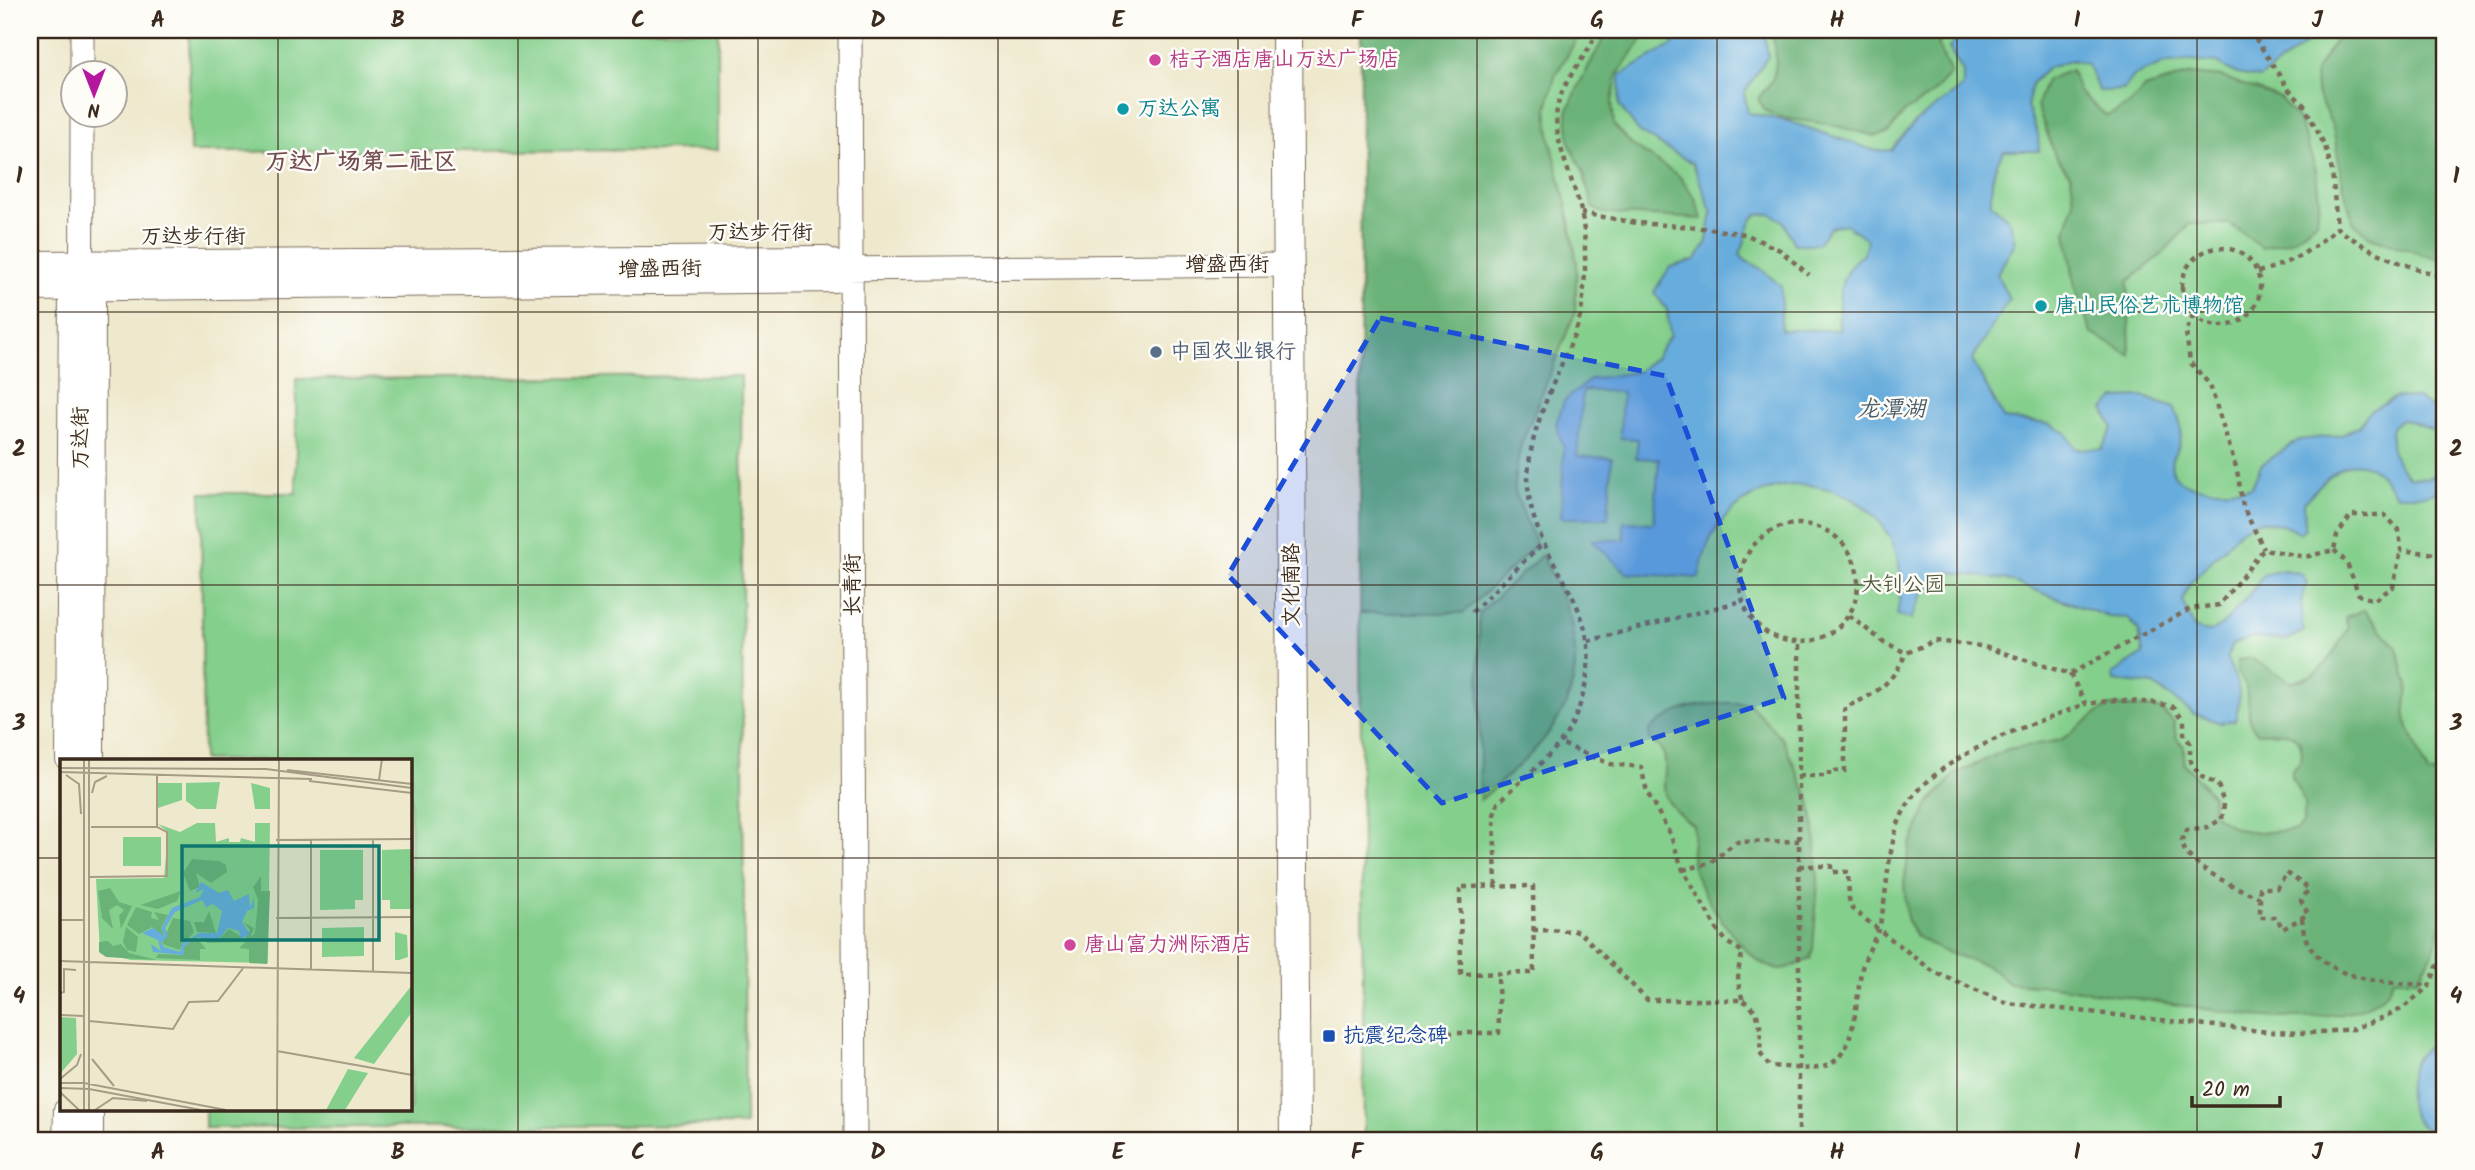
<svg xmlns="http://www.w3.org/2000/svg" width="2475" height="1170" viewBox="0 0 2475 1170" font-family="Kalam,'LXGW WenKai TC',sans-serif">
<rect width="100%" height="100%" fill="#fdfcf7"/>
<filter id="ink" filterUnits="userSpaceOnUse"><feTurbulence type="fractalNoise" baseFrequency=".0143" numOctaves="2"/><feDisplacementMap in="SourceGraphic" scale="14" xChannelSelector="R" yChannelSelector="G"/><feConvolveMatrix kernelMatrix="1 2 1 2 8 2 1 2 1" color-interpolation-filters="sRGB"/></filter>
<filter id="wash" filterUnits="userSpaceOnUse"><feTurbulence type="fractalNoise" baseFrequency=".00686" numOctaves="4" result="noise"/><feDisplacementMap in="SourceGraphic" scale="28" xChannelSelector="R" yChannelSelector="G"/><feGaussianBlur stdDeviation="1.57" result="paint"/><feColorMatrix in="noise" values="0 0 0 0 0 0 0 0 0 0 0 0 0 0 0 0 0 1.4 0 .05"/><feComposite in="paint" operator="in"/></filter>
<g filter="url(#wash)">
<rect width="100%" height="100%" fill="#eee8cc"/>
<path fill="#84cf8c" stroke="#607c55" stroke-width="2" d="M 189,30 L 718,30 L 718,150 L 190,152 Z
M 1361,30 L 2445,30 L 2445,1140 L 1364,1140 L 1360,613 Z
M 741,376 L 745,1125 L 205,1128 L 205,1109 L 410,1109 L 410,760 L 203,760 L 201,493 L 296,493 L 296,379 Z"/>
<path fill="#6bb278" stroke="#536e4b" stroke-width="2" d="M 1361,30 L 1582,30 L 1555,76 L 1547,108 L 1551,142 L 1569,216 L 1577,263 L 1575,313 L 1521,444 L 1515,476 L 1515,492 L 1536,545 L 1463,613 L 1360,613 Z
M 1608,30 L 1649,30 L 1617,75 L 1612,102 L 1614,125 L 1632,145 L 1679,176 L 1695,198 L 1702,219 L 1603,213 L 1593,208 L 1583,171 L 1570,145 L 1567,112 L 1581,81 Z
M 1766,30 L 1954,30 L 1937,44 L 1951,74 L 1931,95 L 1905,112 L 1888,133 L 1876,136 L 1828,124 L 1783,118 L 1766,111 L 1758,99 C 1762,93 1769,86 1772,80 C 1778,66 1778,39 1766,30 Z
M 2349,30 L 2445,30 L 2445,260 L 2433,258 L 2370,237 L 2353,222 L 2342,181 L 2333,127 L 2316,92 L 2315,72 L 2337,37 Z
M 2071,70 L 2079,92 L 2107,116 L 2129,105 L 2145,88 L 2191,74 L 2222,77 L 2280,98 L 2299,121 L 2316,170 L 2319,200 L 2317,221 L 2293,240 L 2262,248 L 2230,224 L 2190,224 L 2160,256 L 2128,282 L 2130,355 L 2091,333 L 2075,287 L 2066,232 L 2074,201 L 2071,176 L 2055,155 L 2037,105 L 2046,80 Z
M 1542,555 C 1550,573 1561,591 1567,609 C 1596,702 1544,745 1480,800 L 1479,613 Z
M 2364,610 L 2397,648 L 2408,685 L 2405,719 L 2428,774 L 2445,775 L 2445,914 L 2433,952 L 2418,979 L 2394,979 C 2391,983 2389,989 2385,993 C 2357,1023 2289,1019 2252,1016 L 2053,986 L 2010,983 L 1988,966 L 1940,950 L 1916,936 L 1907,921 L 1904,883 L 1910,845 L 1928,805 L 1955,774 L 2008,749 L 2061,740 L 2102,710 L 2111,706 L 2159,709 L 2174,722 L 2176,737 L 2184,746 L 2184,763 L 2212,795 L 2213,813 C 2241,838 2260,832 2296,830 L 2303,824 L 2305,804 L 2292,777 L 2292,769 L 2301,761 C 2307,728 2281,732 2258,733 L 2250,723 L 2246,687 L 2237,670 L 2238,660 L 2251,658 L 2291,682 C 2325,675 2332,657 2348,628 L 2345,617 Z
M 1728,703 L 1749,703 L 1783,740 L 1810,801 L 1815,829 L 1818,881 L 1813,949 L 1810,959 C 1800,963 1790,969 1779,969 C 1749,969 1701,895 1693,868 C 1689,853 1695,840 1693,825 C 1684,818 1674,811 1668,801 C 1658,786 1671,765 1662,751 C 1659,746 1652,742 1649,739 L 1649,730 C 1677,708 1693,704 1728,703 Z"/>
<path fill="#66acdc" stroke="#506b7d" stroke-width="2" fill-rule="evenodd" d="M 1673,30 L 1760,30 L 1765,37 L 1768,56 L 1744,93 L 1748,113 L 1788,121 L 1876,151 L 1891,150 L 1915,122 L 1963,87 L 1963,72 L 1949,48 L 1960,35 L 1976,30 L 2102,30 L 2112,36 L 2167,32 L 2247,41 L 2292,33 L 2295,30 L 2324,30 L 2260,78 L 2237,74 L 2217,63 L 2188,61 L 2163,64 L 2134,76 L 2123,90 L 2099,91 L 2087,64 L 2072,60 L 2048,68 L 2032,83 L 2027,107 L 2038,134 L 2039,151 L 2004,151 C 1992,170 1991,181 1991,204 L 2010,221 L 2015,243 L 1997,274 L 2009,299 L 1972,360 L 2004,419 L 2049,424 L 2066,433 L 2076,449 L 2102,449 L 2113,428 L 2104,409 L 2115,398 L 2144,397 L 2174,408 C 2180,420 2184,431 2179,444 C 2178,450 2173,454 2172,459 C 2164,495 2231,490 2252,487 L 2261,465 L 2299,440 L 2342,435 L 2358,426 L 2371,410 L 2396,397 L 2418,398 L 2436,411 L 2445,413 L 2445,435 L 2410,421 L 2401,420 L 2392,427 C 2388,449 2394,461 2409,477 L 2426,478 L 2445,471 L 2445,489 L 2425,495 L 2396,495 C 2361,442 2338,464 2304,502 L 2305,529 L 2300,533 L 2280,524 L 2259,521 L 2243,528 L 2191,582 L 2182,600 L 2194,628 C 2201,630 2208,634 2215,630 C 2228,622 2255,588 2263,575 L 2284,570 L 2302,574 L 2307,583 L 2301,602 L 2304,631 L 2287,640 L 2251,637 L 2233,644 L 2227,659 C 2238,683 2243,693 2235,720 L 2221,723 L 2194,714 L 2154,685 L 2114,681 L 2113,674 L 2143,654 L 2139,631 L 2128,618 L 2109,617 L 2007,580 L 1948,572 L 1923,592 L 1911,619 L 1897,615 C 1901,592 1903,569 1894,546 C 1866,478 1772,464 1724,519 C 1709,535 1703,556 1699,578 L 1626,573 L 1592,540 L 1624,540 L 1624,522 L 1654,523 L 1659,459 L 1636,458 L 1638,439 L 1620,438 L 1622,392 L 1583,390 L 1577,456 L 1612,458 L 1608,518 L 1561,518 L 1564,449 L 1556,424 L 1564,401 L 1591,379 L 1637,372 L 1655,358 L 1670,335 L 1667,310 L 1654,292 L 1670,267 L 1695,260 L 1706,245 L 1712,213 L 1693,164 L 1639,132 L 1619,105 L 1620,75 L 1673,45 ZM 1771,214 L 1783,221 L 1794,244 L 1818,244 L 1830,227 L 1846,224 L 1867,240 C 1865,258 1857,255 1849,268 C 1837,287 1839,309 1839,330 L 1781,330 L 1781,286 C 1773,280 1766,272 1758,267 C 1750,262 1745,263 1740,254 C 1748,240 1744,229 1756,215 Z
M 2445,1030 L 2445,1134 C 2438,1133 2431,1133 2424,1128 C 2405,1114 2404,1081 2414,1062 C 2421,1050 2436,1039 2445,1030 Z"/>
</g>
<g filter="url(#ink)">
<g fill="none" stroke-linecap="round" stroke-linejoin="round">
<defs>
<path id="pedestrian" d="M 30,260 L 825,255 L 852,268 L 835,283 L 30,292
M 65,760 L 68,292 L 81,276 L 96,291 L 95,760
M 62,1140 L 63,1109
M 94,1140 L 94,1109"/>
<path id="minor" d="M 850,30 L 855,1140
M 82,74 L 82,30
M 30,276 L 1290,265
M 80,760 L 82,116
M 79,1140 L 79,1109"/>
<path id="tertiary" d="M 1287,30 L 1295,1140"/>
</defs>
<use href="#pedestrian" stroke="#7a6c5b" stroke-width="20"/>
<use href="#minor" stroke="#7a6c5b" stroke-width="25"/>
<use href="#tertiary" stroke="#7a6c5b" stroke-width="32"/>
<path stroke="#7a6c5b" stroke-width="4.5" stroke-dasharray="5 5" stroke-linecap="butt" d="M 2250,30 L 2289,90 L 2304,105 L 2325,146 L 2332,171 L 2337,228 C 2369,252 2406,267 2445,277
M 1581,213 L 1637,223 L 1695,227 L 1745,234 L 1780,250 L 1809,275
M2182 287a39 39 0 1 1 78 0a39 39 0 1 1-78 0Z
M 2258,272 C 2294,262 2309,252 2337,228
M 2193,315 L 2186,332 L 2190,362 L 2210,385 L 2237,470 L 2243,507 L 2264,549
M1740 583a59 59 0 1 1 118 0a59 59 0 1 1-118 0Z
M 2334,550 L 2347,563 L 2359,595 L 2374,600 L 2393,587 L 2401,550
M 1472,612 L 1543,543
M 1849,616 L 1884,642 L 1906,653 L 1935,641 L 1981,646 L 2070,674 L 2190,609 L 2219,605 L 2264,549 L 2305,557 L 2334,550 L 2337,535 L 2351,515 L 2385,515 L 2399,530 L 2401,550 L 2445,555
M 1588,641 L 1742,601
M 2070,674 L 2086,704 L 2115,700 L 2157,703 L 2174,707 L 2184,720 L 2184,734 L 2190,743 L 2190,760 L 2200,776 L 2218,785 L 2224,804 L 2222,819 L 2208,827 L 2187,830 C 2186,834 2183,837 2182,840 C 2180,864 2242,890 2260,898
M 1799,776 L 1829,776 L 1829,771 L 1845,771 L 1845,707 C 1874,696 1893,683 1906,653
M 1799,866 L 1831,866 L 1831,872 L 1848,872 L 1849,899 L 1852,909 L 1934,972 L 2007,1003 L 2270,1032 L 2310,1033 L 2354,1029 L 2402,1009 L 2429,986 L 2445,948
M 1683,870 L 1710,863 L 1736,842 L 1799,841
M 2287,873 L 2309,889 L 2301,900 L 2308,914 L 2283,929 L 2276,917 L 2260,917 L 2260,888 L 2277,888 Z
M 1496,886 L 1494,815 L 1498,803 C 1518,783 1541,765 1559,744 C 1580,720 1593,670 1587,639 C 1584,618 1574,599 1564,580 C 1547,551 1528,517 1528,482 C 1528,439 1546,400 1563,361 C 1570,345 1578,329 1581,312 C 1586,283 1587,239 1581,211 C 1574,181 1552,139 1557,109 C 1562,79 1587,58 1598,30
M 1533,886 L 1534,973 L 1461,974 L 1460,887 Z
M 2302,918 C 2303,925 2303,933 2306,939 C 2326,982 2387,983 2428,985
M 1533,930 L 1579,931 L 1647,1000 L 1743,1000 C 1736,982 1737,970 1743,952 L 1728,943 L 1718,931 L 1683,870 L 1670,834 L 1647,792 L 1641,767 L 1610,764 L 1560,743
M 1743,1000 L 1756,1011 L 1761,1030 L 1760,1053 L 1769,1066 C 1783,1066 1810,1071 1823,1067 C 1858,1058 1855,997 1862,968 C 1866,953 1876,939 1880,924 C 1889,887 1886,843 1905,809 C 1936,754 2029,725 2086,704
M 1348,1033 L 1499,1033 L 1498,974
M 1799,1140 L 1799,643"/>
<use href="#pedestrian" stroke="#fff" stroke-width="18"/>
<use href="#minor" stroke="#fff" stroke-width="23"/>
<use href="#tertiary" stroke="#fff" stroke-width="30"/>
</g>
</g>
<path fill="#1d4ed8" fill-opacity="0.2" stroke="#1d4ed8" stroke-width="5" stroke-dasharray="14 9" stroke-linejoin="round" d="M 1380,318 L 1666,376 L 1784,698 L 1442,803 L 1228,575 Z"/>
<path fill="none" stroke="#3b2a1e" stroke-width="2" stroke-opacity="0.55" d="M 278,30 L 278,760M 518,30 L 518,1140M 758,30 L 758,1140M 998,30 L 998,1140M 1238,30 L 1238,1140M 1477,30 L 1477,1140M 1717,30 L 1717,1140M 1957,30 L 1957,1140M 2197,30 L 2197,1140M 30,312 L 2445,312M 30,585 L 2445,585M 30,858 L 61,858M 410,858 L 2445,858M 278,1109 L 278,1140"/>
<g fill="#d1479c" stroke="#fdfcf7" stroke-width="2.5">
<circle cx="1155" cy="60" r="7"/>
<circle cx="1070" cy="945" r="7"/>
</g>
<g fill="#0f9aa8" stroke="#fdfcf7" stroke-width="2.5">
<circle cx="1123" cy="109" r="7"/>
<circle cx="2041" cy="306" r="7"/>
</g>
<circle fill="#5c6f8a" stroke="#fdfcf7" stroke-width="2.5" cx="1156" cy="352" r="7"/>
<rect fill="#1a4fb4" stroke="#fdfcf7" stroke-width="2.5" x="1322" y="1029" width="14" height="14" rx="3.5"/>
<g text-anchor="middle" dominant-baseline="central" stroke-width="5" stroke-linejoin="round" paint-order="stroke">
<g font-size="21" fill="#b23c85" stroke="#fdfcf7" text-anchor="start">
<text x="1169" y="60">桔子酒店唐山万达广场店</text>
<text x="1084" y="945">唐山富力洲际酒店</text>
</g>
<g font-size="21" fill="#0d838f" stroke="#fdfcf7" text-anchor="start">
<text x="1137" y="109">万达公寓</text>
<text x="2055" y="306">唐山民俗艺术博物馆</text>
</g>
<g font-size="21" fill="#3b2a1e" stroke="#fdfcf7">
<text x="760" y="233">万达步行街</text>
<text x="193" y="237">万达步行街</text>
<text x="1227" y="265">增盛西街</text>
<text transform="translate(660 270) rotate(-1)">增盛西街</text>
<text transform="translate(81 438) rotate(-90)">万达街</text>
<text transform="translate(853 585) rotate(-90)">长青街</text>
<text transform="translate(1292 585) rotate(-90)">文化南路</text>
</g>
<g font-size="21" fill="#4e5e75" stroke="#fdfcf7" text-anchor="start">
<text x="1170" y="352">中国农业银行</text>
</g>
<g font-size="21" fill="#515c3f" stroke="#fdfcf7">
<text x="1903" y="585">大钊公园</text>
</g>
<g font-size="21" fill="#164399" stroke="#fdfcf7" text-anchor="start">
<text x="1343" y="1036">抗震纪念碑</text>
</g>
<g font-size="23" font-style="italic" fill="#4c5e6a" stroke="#fdfcf7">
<text x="1891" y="410">龙潭湖</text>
</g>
<g font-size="24" font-weight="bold" fill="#734c51" stroke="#fdfcf7">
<text x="361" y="162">万达广场第二社区</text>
</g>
</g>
<g transform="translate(60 759)">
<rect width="352" height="352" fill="#eee8cc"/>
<path d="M 160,23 L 156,50 L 137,50 L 126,42 L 126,24 ZM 98,24 L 122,24 L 122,41 L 98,49 ZM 191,24 L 210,29 L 210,50 L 195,50 ZM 137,64 L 155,64 L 156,83 L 169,79 L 169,83 L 180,83 L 181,79 L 195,83 L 195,64 L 210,64 L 208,204 L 71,201 L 40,194 L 36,120 L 104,119 L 108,73 L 98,65 L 120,73 ZM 63,78 L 101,78 L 101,107 L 63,107 ZM 352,90 L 352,150 L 330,150 L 330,141 L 322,141 L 322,91 ZM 260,91 L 303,91 L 303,141 L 295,141 L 295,150 L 260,151 ZM 304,168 L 304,197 L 262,198 L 262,169 ZM 335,173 L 347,176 L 348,198 L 339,201 L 335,201 ZM 352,226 L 352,253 L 314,305 L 294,299 ZM 0,258 L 16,259 L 17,295 L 0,315 ZM 288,310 L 308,314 L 285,351 L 266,351 Z" fill="#84cf8c"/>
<path d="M 132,100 L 159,102 L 166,106 L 167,113 L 151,124 L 136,114 L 140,128 L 130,132 L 123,114 ZM 201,117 L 201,132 L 210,132 L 207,205 L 189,204 L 189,190 L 179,189 L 195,174 L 198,141 L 193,128 ZM 50,129 L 59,143 L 72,147 L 61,170 L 59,157 L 64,151 L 57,146 L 49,151 L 53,170 L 42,159 L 38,132 ZM 121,132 L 117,142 L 98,150 L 80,146 ZM 76,148 L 92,153 L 91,159 L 99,161 L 94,153 L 108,156 L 101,169 L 105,178 L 92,168 L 79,175 L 67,166 ZM 149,152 L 156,174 L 137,173 L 134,163 L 144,163 ZM 113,159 L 130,162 L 134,173 L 119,191 L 102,185 ZM 183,163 L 194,169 L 188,183 L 148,184 L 141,178 L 157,182 L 169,170 L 185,180 L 190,171 ZM 66,168 L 78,178 L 76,193 L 67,191 L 63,183 ZM 136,178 L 146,190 L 140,190 L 140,201 L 96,199 L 98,195 L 124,196 L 124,188 ZM 48,182 L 53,187 L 61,185 L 69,194 L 97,201 L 46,198 L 39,193 L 39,183 Z" fill="#6bb278"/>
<path d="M 141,123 L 159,134 L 168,131 L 174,142 L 189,135 L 190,149 L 194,139 L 194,149 L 187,152 L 182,163 L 190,175 L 181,180 L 179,172 L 168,169 L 158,181 L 136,178 L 124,188 L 124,196 L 93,193 L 91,185 L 101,192 L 98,181 L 82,174 L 93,169 L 106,178 L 101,170 L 112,149 L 140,138 L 144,130 L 135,134 ZM 142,141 L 146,148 L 153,145 L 162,152 L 157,174 L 139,174 L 122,185 L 120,193 L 104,188 L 101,184 L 108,177 L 105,169 L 115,153 Z" fill="#66acdc" fill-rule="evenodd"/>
<path fill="none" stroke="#a69c86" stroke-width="2" d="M 24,0 L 24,351M 29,0 L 29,351M 0,9 L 206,10 L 352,29M 227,11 L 352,25M 0,13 L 252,20M 6,16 L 19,25 L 21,55M 319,21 L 322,0M 249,22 L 352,34M 32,34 L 35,23 L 47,17M 31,68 L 97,68M 216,81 L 352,80M 251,81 L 251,211M 29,118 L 107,117 L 107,73 L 97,68 L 97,16M 216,159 L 352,158M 0,161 L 24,161M 0,202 L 352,214M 313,213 L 313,80M 0,234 L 4,233 L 4,210 L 16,211M 0,256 L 24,257M 29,262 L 113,270 L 129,243 L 158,242 L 184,208M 217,292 L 352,316M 32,300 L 54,327M 0,320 L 17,306 L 21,295M 0,324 L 24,324 L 166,351M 0,329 L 29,330 L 141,351M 0,333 L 19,351M 35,351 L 53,339 L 87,342M 217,351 L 219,0"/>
<path fill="#0f766e" fill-opacity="0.15" stroke="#0f766e" stroke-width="3.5" d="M 122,87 L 319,87 L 319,181 L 122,181 Z"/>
<rect width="352" height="352" fill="none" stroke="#3b2a1e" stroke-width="3.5"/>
</g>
<rect width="2475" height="1170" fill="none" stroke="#fdfcf7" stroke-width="77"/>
<g transform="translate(94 94) rotate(180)"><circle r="33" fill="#fdfcf7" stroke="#afa8a0" stroke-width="2"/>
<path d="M0-5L12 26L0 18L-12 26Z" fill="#b5179e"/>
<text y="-10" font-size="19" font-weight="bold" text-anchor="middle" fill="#3b2a1e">N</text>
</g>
<path d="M2192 1096v10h88v-10" fill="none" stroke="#3b2a1e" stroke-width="3.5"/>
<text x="2202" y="1096" font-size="21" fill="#3b2a1e" stroke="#fdfcf7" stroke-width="5" paint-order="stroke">20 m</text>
<rect x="38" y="38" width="2398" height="1094" fill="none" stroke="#3b2a1e" stroke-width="2.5"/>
<g font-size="23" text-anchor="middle" font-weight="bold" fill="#3b2a1e">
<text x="158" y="27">A</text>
<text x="398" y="27">B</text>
<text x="638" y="27">C</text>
<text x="878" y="27">D</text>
<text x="1118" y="27">E</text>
<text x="1357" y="27">F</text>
<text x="1597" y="27">G</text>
<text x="1837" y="27">H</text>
<text x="2077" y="27">I</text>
<text x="2317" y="27">J</text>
<text x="19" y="183">1</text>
<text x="2456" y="183">1</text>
<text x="19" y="456">2</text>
<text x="2456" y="456">2</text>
<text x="19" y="730">3</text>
<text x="2456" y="730">3</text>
<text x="19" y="1003">4</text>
<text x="2456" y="1003">4</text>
<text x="158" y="1159">A</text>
<text x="398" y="1159">B</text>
<text x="638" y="1159">C</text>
<text x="878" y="1159">D</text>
<text x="1118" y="1159">E</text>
<text x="1357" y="1159">F</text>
<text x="1597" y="1159">G</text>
<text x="1837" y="1159">H</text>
<text x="2077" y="1159">I</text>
<text x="2317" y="1159">J</text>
</g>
</svg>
